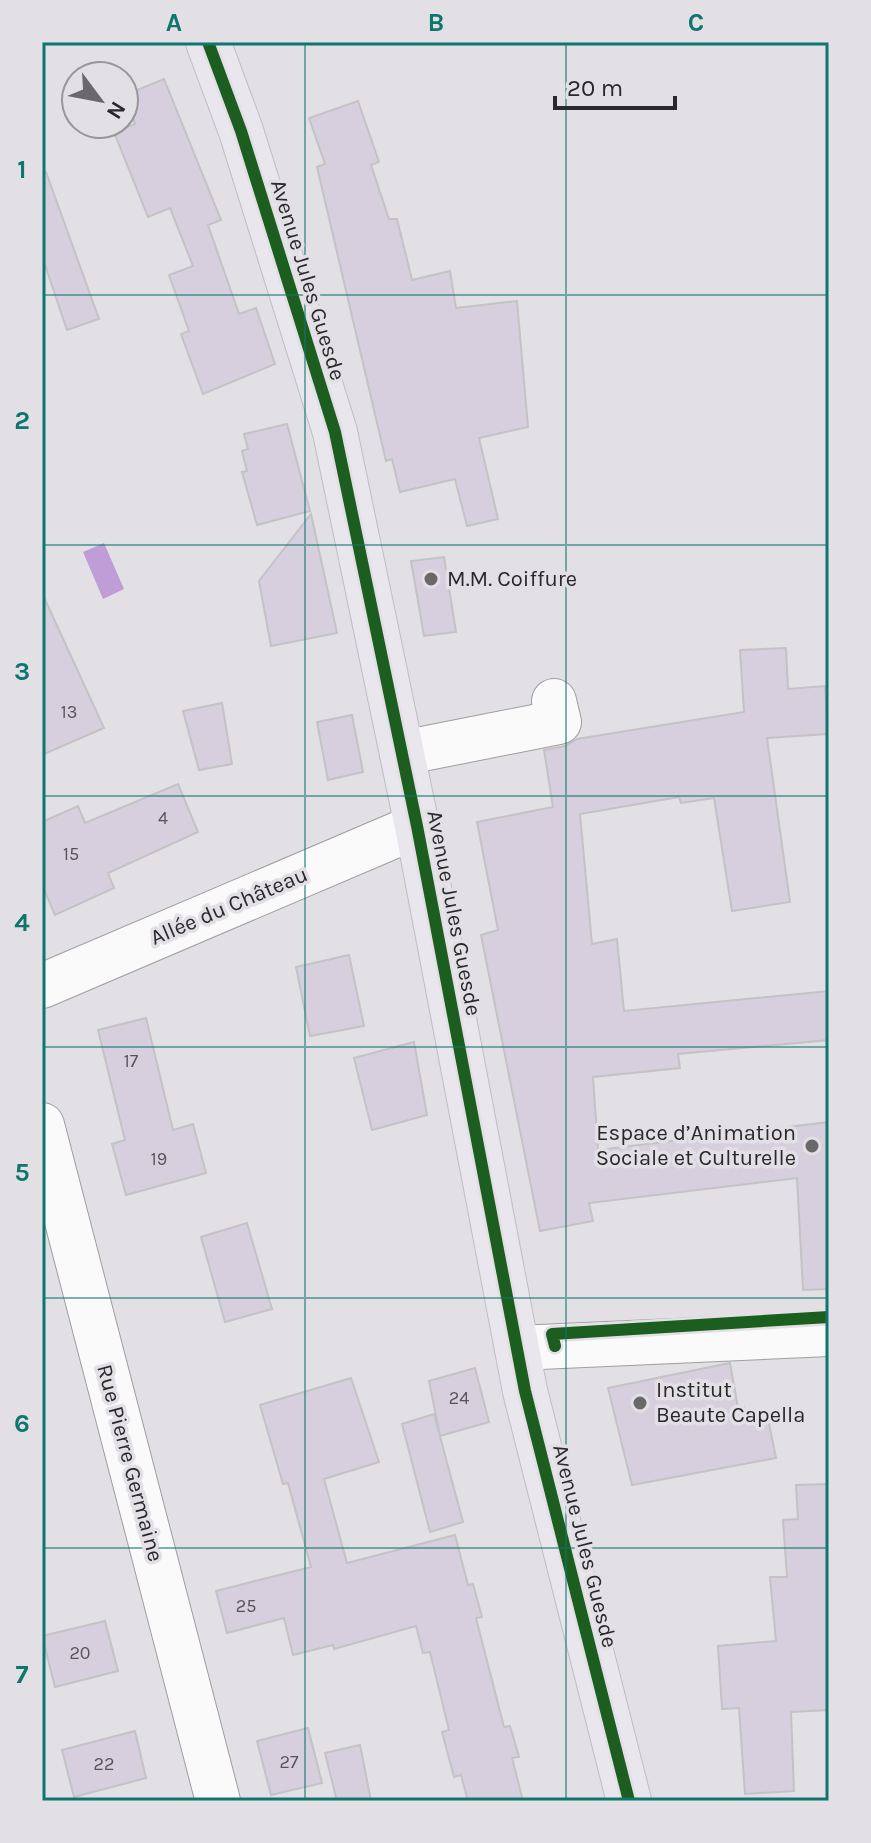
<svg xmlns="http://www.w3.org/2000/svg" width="871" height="1843" viewBox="0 0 871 1843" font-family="Karla,sans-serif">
<rect width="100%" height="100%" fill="#e2e0e4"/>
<path fill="#bf9ed8" d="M 104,543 L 124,589 L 103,599 L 83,552 Z"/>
<path fill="#d7cfde" stroke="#c3c2c5" stroke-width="2" d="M 164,79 L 221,220 L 208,225 L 239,314 L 256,308 L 275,364 L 203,394 L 181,334 L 189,331 L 169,275 L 193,266 L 170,208 L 148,217 L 114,132 L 135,124 L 125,95 Z
M 358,101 L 379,162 L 371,165 L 389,219 L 397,219 L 412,280 L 450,271 L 456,308 L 517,301 L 528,427 L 479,438 L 498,519 L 467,526 L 455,479 L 400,492 L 392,459 L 386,461 L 317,167 L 325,164 L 309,118 Z
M 46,172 L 99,319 L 67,330 L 42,256 L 42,173 Z
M 287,424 L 310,511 L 257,525 L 242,472 L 247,471 L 242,451 L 248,449 L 244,434 Z
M 311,514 L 337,633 L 271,646 L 259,581 Z
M 444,557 L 456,632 L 424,636 L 411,561 Z
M 42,593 L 104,728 L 42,755 Z
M 786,648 L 788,689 L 825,686 L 828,734 L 767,738 L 790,902 L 732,911 L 714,798 L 681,803 L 679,797 L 580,814 L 592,944 L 617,939 L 624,1011 L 829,991 L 829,1040 L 678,1054 L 680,1068 L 593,1077 L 598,1150 L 829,1122 L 829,1289 L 803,1290 L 797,1178 L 589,1203 L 593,1221 L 540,1231 L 481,935 L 498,930 L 477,822 L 553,807 L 544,750 L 565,746 L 577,739 L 744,712 L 740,650 Z
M 222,703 L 232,764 L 199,770 L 183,711 Z
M 352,715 L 363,772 L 328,780 L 317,722 Z
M 178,784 L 198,832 L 108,873 L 114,888 L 55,915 L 42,885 L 42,822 L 78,806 L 85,823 Z
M 349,955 L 364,1026 L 310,1036 L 296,967 Z
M 146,1018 L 173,1130 L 193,1124 L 206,1173 L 126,1195 L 112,1144 L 125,1140 L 98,1030 Z
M 414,1042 L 427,1115 L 372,1130 L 354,1058 Z
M 247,1223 L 272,1309 L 225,1322 L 201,1237 Z
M 730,1363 L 738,1408 L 744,1407 L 745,1413 L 766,1409 L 776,1458 L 632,1485 L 608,1388 Z
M 475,1368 L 489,1422 L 440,1436 L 429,1381 Z
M 351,1378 L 379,1462 L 324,1479 L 347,1563 L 455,1535 L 468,1585 L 473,1584 L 482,1617 L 476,1618 L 504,1727 L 510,1726 L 519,1757 L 512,1758 L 523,1801 L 468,1801 L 461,1775 L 454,1777 L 442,1732 L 449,1730 L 430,1652 L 423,1653 L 416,1626 L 334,1649 L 333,1645 L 293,1655 L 284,1618 L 227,1633 L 216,1591 L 311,1567 L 288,1483 L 283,1484 L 260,1405 Z
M 434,1414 L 463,1522 L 430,1532 L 402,1424 Z
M 829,1484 L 829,1710 L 791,1712 L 794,1791 L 745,1794 L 739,1708 L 722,1709 L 718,1646 L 776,1641 L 770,1577 L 787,1577 L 783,1520 L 798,1519 L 796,1485 Z
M 105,1621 L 118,1671 L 55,1687 L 42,1636 Z
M 308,1728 L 322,1783 L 271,1795 L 257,1741 Z
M 135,1731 L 146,1778 L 74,1797 L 62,1750 Z
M 360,1745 L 371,1801 L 337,1801 L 325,1753 Z"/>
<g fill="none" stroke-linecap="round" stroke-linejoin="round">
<defs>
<path id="minor" d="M 402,753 L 559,722 L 554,701
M 42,986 L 417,826
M 42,1125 L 218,1801
M 517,1348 L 829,1334"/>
<path id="major" d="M 208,42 L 241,131 L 335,432 L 417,826 L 525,1391 L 629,1801"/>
</defs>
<use href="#minor" stroke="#9f9da0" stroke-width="46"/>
<use href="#major" stroke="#bebdbf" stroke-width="46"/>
<use href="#minor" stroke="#fbfafb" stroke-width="44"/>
<use href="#major" stroke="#eae6ed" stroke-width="44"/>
<defs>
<path id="cycleway" d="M 208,42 L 241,131 L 335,432 L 417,826 L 525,1391 L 629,1801
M 555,1346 L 552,1334 L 829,1317"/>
</defs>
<use href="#cycleway" stroke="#e2dfe5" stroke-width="17"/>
<use href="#cycleway" stroke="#1b5e20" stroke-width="12"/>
</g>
<path fill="none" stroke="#0f766e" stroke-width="2" stroke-opacity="0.55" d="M 305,42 L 305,1801M 566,42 L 566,1801M 42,295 L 829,295M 42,545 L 829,545M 42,796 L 829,796M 42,1047 L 829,1047M 42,1298 L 829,1298M 42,1548 L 829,1548"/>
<g fill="#6a686b" stroke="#e2dfe5" stroke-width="3">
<circle cx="431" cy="579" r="8"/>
<circle cx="812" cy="1146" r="8"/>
<circle cx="640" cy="1403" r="8"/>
</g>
<g text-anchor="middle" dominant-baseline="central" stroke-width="7" stroke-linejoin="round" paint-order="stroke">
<g font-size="18" fill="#565459">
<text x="69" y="712">13</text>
<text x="163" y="818">4</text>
<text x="71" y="854">15</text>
<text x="131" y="1061">17</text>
<text x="159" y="1159">19</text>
<text x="459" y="1398">24</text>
<text x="246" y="1606">25</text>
<text x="80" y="1653">20</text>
<text x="289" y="1762">27</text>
<text x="104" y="1764">22</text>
</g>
<g font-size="22" fill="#29282a" stroke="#e2dfe5">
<text transform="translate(308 280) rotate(73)">Avenue Jules Guesde</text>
<text transform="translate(229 906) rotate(-23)">Allée du Château</text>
<text transform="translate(454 913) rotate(79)">Avenue Jules Guesde</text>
<text transform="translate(130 1463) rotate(75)">Rue Pierre Germaine</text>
<text transform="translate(585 1546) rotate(76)">Avenue Jules Guesde</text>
</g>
<g font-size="22" fill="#29282a" stroke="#e2dfe5" text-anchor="start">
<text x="447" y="579">M.M. Coiffure</text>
<text x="796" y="1133" text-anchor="end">Espace d’Animation<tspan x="796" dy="25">Sociale et Culturelle</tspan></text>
<text x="656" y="1390">Institut<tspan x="656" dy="25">Beaute Capella</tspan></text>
</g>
</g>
<rect width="871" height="1843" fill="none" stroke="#e2dfe5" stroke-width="88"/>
<g transform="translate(100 100) rotate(122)"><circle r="38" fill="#e2dfe5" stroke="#98969a" stroke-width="2"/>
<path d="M0-6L14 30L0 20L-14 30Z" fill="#6a686b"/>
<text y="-12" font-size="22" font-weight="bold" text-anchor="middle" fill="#29282a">N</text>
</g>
<path d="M555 96v12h120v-12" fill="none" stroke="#29282a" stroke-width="4"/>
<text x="567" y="96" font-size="24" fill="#29282a" stroke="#e2dfe5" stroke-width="6" paint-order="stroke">20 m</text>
<rect x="44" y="44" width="783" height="1755" fill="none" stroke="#0f766e" stroke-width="3"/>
<g font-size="26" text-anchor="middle" font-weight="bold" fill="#0f766e">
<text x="174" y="31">A</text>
<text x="436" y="31">B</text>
<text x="696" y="31">C</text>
<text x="22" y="178">1</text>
<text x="22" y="429">2</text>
<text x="22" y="680">3</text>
<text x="22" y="931">4</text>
<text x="22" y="1181">5</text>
<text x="22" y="1432">6</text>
<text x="22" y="1683">7</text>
</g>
</svg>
